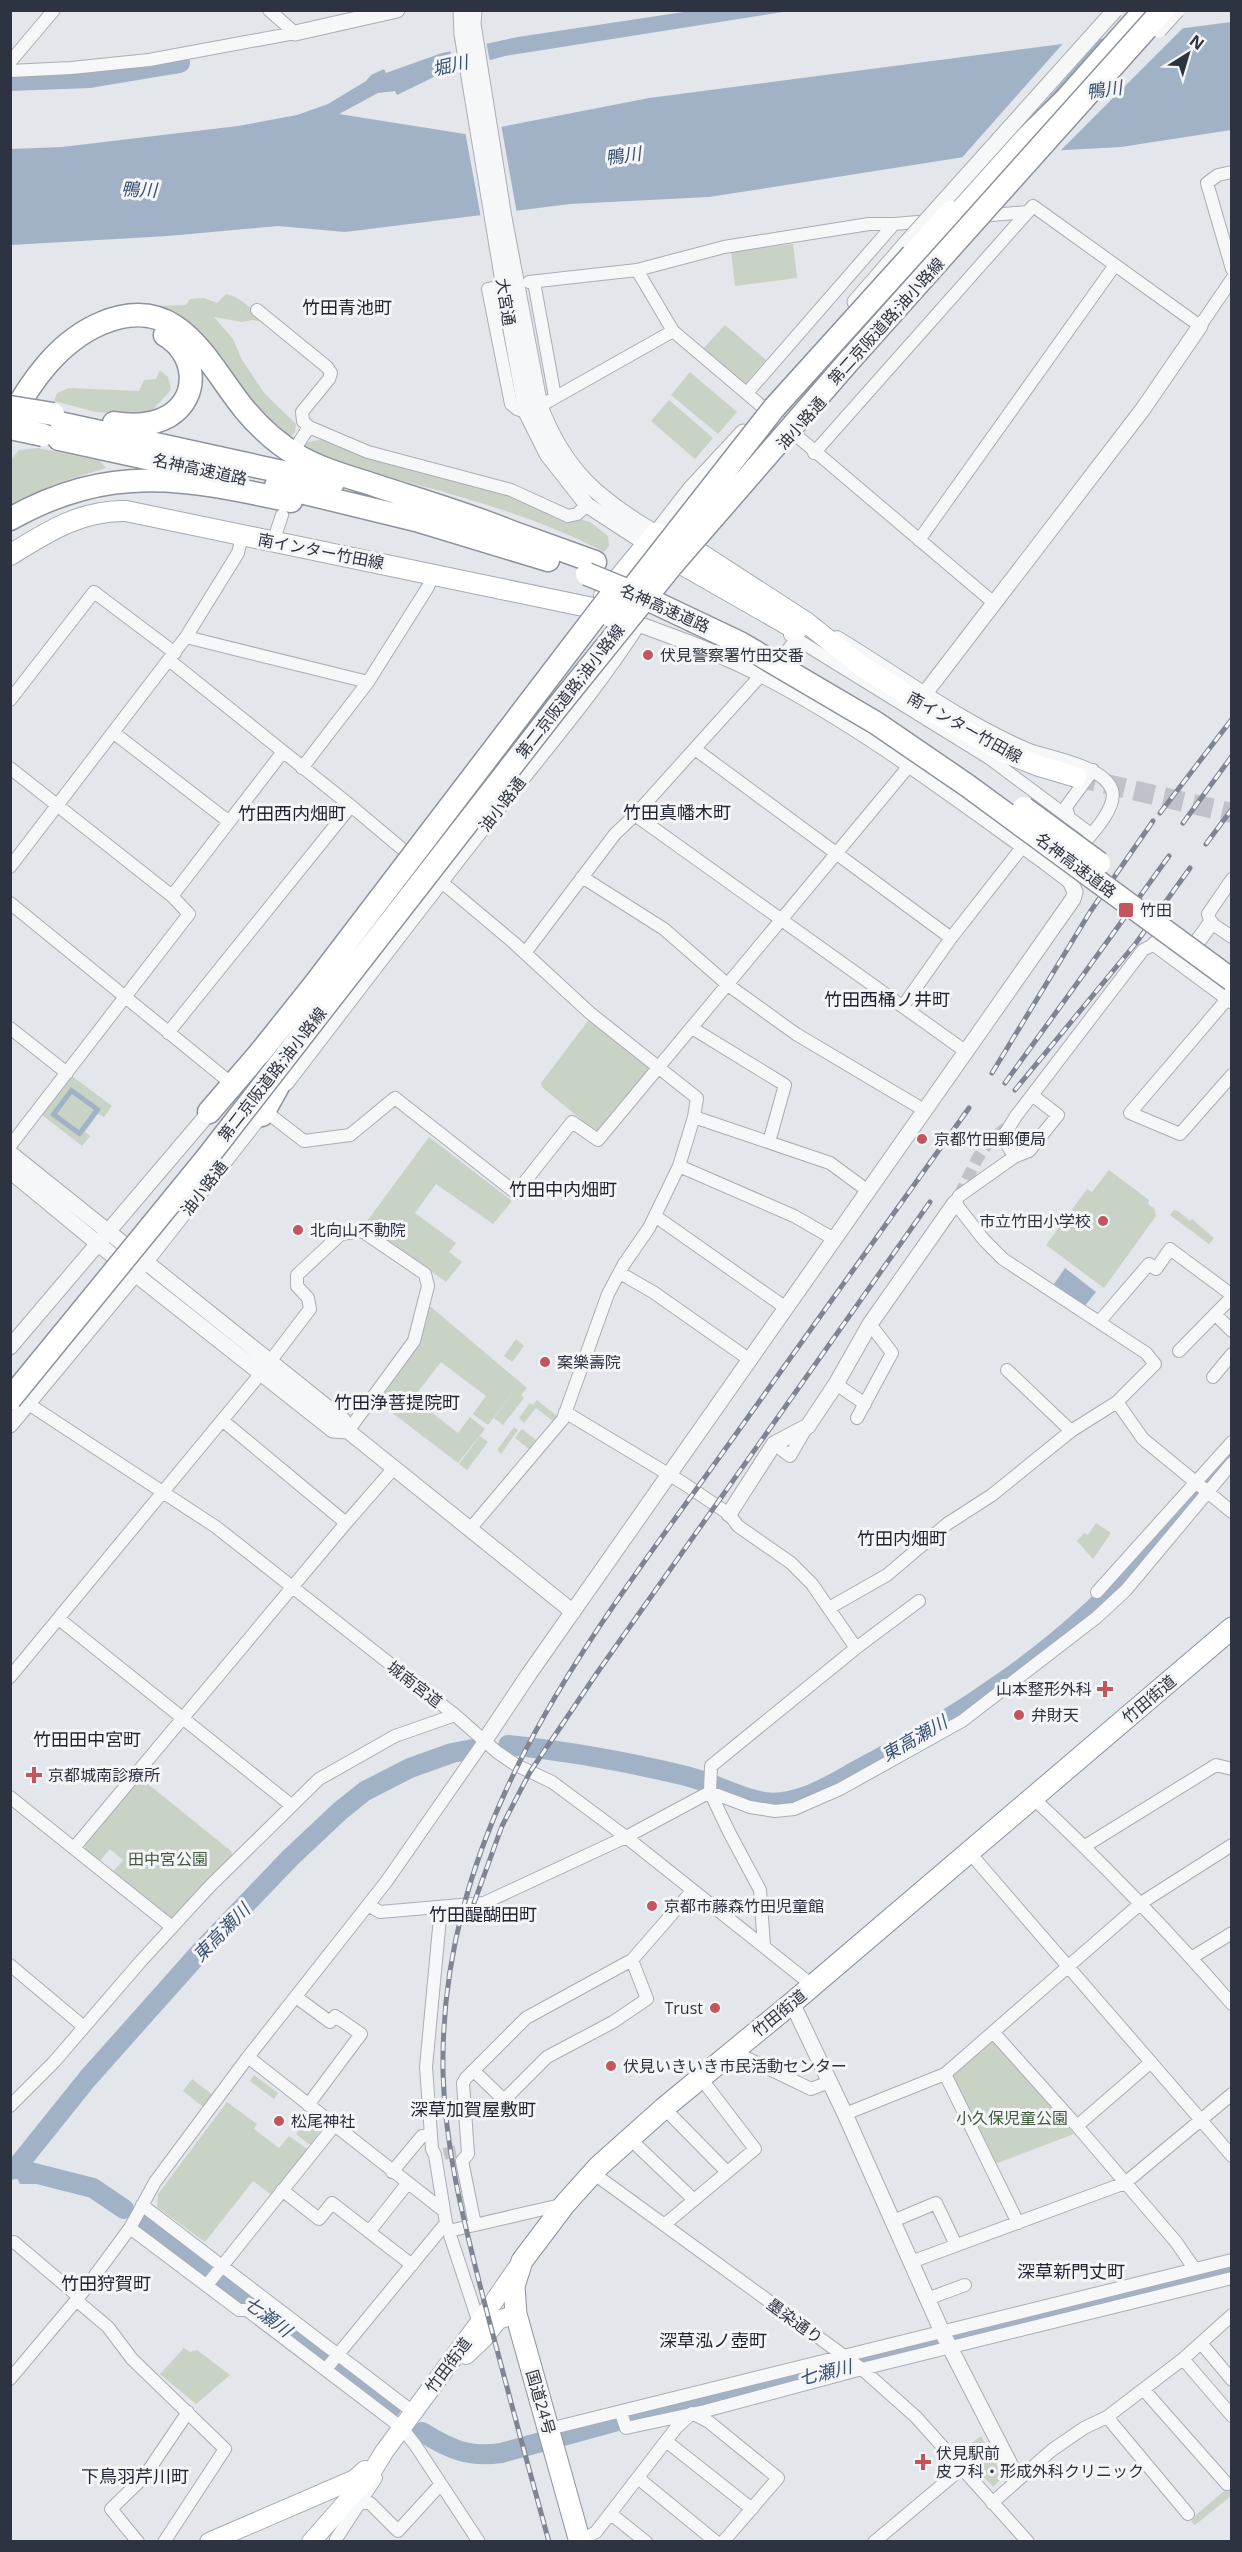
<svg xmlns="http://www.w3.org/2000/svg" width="1242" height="2552" viewBox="0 0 1242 2552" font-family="'Open Sans','Noto Sans JP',sans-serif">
<rect width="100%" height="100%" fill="#e3e6ea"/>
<path fill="#c8d3c5" d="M 793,244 L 797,278 L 735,286 L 731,251 Z
M 226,294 C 240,296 251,310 262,318 L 262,322 L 253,320 L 242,322 L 214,317 L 233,339 L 242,360 L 265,394 L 296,424 L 295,432 L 290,437 L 281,436 L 158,306 L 186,305 L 190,299 L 204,298 L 217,303 Z
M 725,325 L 766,360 L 744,386 L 702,350 Z
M 160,370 L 168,377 L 171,390 L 148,415 L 96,412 L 54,401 L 57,393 L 69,388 L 139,391 L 144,380 L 156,379 Z
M 690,372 L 737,412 L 718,434 L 671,395 Z
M 669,400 L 713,438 L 695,459 L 651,421 Z
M 323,439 L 373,460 L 497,492 L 580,519 L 590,522 L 608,536 L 609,546 L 604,552 C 547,522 484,503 422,486 C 382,475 341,469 305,447 L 305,443 Z
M 38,448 L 100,461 L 106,468 L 54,484 L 11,508 L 10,461 L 19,450 Z
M 592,1020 L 649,1064 L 650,1072 L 601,1130 L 595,1131 L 543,1088 L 541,1083 L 587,1022 Z
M 72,1076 L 112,1106 L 104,1117 L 98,1114 L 85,1132 L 90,1136 L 82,1146 L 42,1115 Z
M 429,1137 L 512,1201 L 493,1224 L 436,1184 L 415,1213 L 456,1243 L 449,1252 L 462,1262 L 446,1282 L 365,1224 Z
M 1109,1170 L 1149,1200 L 1148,1204 L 1155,1209 L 1156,1216 L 1104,1288 L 1046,1245 L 1087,1189 L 1092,1192 Z
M 1174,1210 L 1178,1211 L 1190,1221 L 1192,1219 L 1214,1238 L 1209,1244 L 1170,1215 Z
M 427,1307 L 431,1307 L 527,1388 L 521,1395 L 524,1398 L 503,1425 L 494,1418 L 519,1384 L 488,1425 L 473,1414 L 486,1396 L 441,1362 L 413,1398 L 458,1433 L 470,1417 L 485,1429 L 458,1463 L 378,1402 L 418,1346 Z
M 516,1339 L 524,1346 L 512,1362 L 504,1356 Z
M 537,1400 L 557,1416 L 553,1421 L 536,1408 L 524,1423 L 519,1418 L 530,1403 L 533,1405 Z
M 514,1427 L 518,1430 L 501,1454 L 497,1450 Z
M 522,1429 L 536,1440 L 529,1449 L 515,1438 Z
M 480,1436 L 488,1442 L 467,1470 L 459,1464 Z
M 1096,1523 L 1111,1533 L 1093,1559 L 1077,1541 L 1084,1533 L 1088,1535 Z
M 143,1780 L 231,1851 L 233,1857 L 177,1917 L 168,1918 L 112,1873 L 123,1860 L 110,1849 L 99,1862 L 85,1851 L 85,1846 L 136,1782 Z
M 992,2039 L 1074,2134 L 995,2164 L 952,2081 L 955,2070 Z
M 254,2075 L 278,2093 L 274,2099 L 250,2081 Z
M 192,2079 L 213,2095 L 203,2107 L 183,2091 Z
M 227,2102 L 257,2124 L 254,2129 L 279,2148 L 289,2136 L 307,2149 L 273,2196 L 253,2181 L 205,2242 L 157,2207 L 158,2194 Z
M 308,2118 L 322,2129 L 310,2145 L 296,2134 Z
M 184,2348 L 190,2352 L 197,2350 L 230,2375 L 196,2404 L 160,2374 Z
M 981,2436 L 1003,2477 L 993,2487 L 961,2452 Z
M 1231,2485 L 1230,2497 L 1195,2525 L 1191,2522 L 1196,2515 Z"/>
<path fill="#a2b2c6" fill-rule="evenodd" d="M 690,11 L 789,11 L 505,56 L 440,74 L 397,95 L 395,91 L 378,93 L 339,114 L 465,134 L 649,98 L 1231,22 L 1231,130 L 1121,147 L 977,155 L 709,197 L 570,204 L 345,232 L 278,226 L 168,236 L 11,245 L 11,149 L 62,147 L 238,126 L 297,115 L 328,104 L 366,81 L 371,75 L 384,69 L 386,73 L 442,53 L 518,37 Z
M 71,1087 L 101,1109 L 80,1137 L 50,1115 ZM 72,1094 L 94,1110 L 79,1130 L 57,1114 Z
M 1065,1268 L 1096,1292 L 1084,1307 L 1054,1284 Z
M 27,2145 L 32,2145 L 35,2149 L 28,2167 L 43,2169 L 43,2184 L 20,2184 L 16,2176 L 11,2173 L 11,2165 Z"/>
<path fill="#e3e6ea" d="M 1187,24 L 1057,154 L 1019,155 L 1146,29 Z
M 1103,35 L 997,157 L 959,161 L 1067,39 Z
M 486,41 L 490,62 L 454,72 L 450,49 Z
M 501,124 L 517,214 L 481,218 L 465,131 Z"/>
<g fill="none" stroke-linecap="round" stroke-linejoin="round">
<path stroke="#a2b2c6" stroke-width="20" d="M 10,81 L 90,78 L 180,63
M 508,1745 C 567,1751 628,1762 686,1776 C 712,1782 738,1798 764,1802 C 800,1807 834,1782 865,1766 C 959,1717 1059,1650 1131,1571 C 1165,1533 1194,1489 1232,1454
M 18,2169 L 93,2188 L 124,2209
M 10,2170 L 15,2169 L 88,2078 L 202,1950 L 290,1858 L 340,1811 L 365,1791 L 410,1768 L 452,1753 L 473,1749
M 144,2224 L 391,2408
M 422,2432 C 449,2449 469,2458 501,2453 L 628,2418 L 749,2391 L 811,2374 L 827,2373 L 835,2368 L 1232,2270"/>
<path stroke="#bfc2c8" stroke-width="12" stroke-dasharray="12 6" stroke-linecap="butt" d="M 959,1196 L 977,1159 L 989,1142 L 1007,1127
M 444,2154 L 458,2151"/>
<path stroke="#bfc2c8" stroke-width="20" stroke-dasharray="20 10" stroke-linecap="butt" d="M 1076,777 L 1232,813"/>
<defs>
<path id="minor" d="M 269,10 L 295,33
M 10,62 L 54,10
M 10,71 L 71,68 L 149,60 L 295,33
M 1232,172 L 1218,175 L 1207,183 L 1232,269
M 980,216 L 1028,212
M 637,270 L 673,331 L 994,603
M 529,282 L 637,270 L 724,247 L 869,224 L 894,224
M 534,282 L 555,397
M 494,288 L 488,289 L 511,404 L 517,409 L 526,412
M 257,310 L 327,367 L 331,373 L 329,379 L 302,412 L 303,421 L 309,427 L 368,452 L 511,490 L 568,516 L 577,514 L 587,505
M 747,393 L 894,224 L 930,221
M 540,406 L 673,331
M 298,444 L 309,427
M 814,453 L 1033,206 L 1200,326 L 1232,279
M 919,540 L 1115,265
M 273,542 L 282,515
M 790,635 L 989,758 L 1091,834
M 186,637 L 368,682
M 837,637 C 900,675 960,720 1027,749 C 1050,758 1103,765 1112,790 C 1118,808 1089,837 1077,851
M 169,660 L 351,806 L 513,942 L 590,1013 L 697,1098 L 694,1117 L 679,1166 L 649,1228 L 624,1264 L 608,1294 L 563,1419 L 470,1529
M 10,700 L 94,592 L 175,653
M 114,733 L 228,821
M 695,749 L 951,938
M 10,768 L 172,896 L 189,914 L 10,1146
M 302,768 L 368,682 L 428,587 L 433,573
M 635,815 L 965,1051
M 1069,818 L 1066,807 L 1093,770
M 10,867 L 186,637 L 238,553 L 242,536
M 582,877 L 664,929 L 728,985 L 796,1034 L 924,1110
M 1232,879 L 1208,914 L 1211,923 L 1232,937
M 172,896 L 282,753
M 10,903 L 232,1084
M 525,953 L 615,834 L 635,815 L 761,675 L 772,671 L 796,639
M 1228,998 L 1130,1113 L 1180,1134 L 1232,1075
M 903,1006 L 951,938 L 1023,846
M 10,1028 L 67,1073
M 692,1028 L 785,1085 L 769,1142
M 168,1033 L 351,806
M 265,1111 L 304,1141 L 350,1135 L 395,1098 L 516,1193 L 572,1122 L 598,1140 L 909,766
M 694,1117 L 830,1163 L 868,1191
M 1014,1157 L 1003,1137 L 1016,1116 L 1143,950 L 1155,944
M 679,1166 L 794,1216 L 834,1239
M 655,1216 L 786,1308
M 620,1273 L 653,1292 L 750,1360
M 1215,1314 L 1232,1331
M 1099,1322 L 1149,1264 L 1156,1269 L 1170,1249 L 1232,1295
M 1179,1351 L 1232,1297
M 1007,1370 L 1071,1431
M 1213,1377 L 1232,1354
M 836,1384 L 865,1404
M 21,1399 L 216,1527 L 455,1715 L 497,1752 L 516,1765 L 552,1782 L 626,1837 L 812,1985
M 1117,1402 L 1143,1439 L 1232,1512
M 565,1412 L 683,1483 L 729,1514 L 738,1526 L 791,1563 L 812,1584 L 856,1648
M 857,1418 L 892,1353 L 870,1324
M 222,1420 L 346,1523
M 774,1444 L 790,1456 L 807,1427
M 1097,1592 L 1232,1442
M 829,1608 L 887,1575 L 947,1524 L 992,1495 L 1071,1431 L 1117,1402 L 1155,1364 L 1146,1353 L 1003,1259 L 984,1240 L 955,1203 L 959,1196 L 1014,1157 L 1029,1151 L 1058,1115 L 1032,1095
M 59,1619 L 291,1805
M 10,1677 L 262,1372 L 310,1309 L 308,1298 L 297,1286 L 297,1275 L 341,1234 L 362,1231 L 425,1274 L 428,1286 L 414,1341 L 348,1431
M 10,1797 L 172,1927
M 1033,1798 C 1103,1863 1169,1932 1232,2004
M 1085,1846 L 1216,1765 L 1232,1769
M 74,1848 L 346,1523 L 394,1468
M 969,1852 L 1232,2156
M 368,1905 L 380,1912 L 484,1903 L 626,1837 L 710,1792 L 750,1807 L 775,1811 L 794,1809 L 840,1789 L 962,1721 L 1097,1617 L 1126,1590 L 1232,1463
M 441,1907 L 426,2067 L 432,2149 L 435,2155 L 446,2223 L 479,2323
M 764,1946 L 760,1890 L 729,1832 L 710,1792 L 711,1766 L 856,1648 L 919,1601
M 1191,1958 L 1232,1933
M 10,1965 L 84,2027
M 296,1997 L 330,2022 L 335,2016 L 361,2034 L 308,2105
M 993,2032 L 1077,2126 L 1176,2242 L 1194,2268
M 732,2051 L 811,2089 L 829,2082
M 248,2057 L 444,2211
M 474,2071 L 504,2100 L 547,2057 L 613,2022 L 647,1999 L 632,1960
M 945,2074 L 1018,2223
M 10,2106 L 54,2062 L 141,1961 L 210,1886 L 319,1779 L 395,1736 L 455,1715
M 664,2108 L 727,2172
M 845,2114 L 945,2074 L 1141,1903 L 1232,1845
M 1077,2126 L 1151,2062
M 629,2138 L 693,2199
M 392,2172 L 422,2136 L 431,2134
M 593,2173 L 862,2369 L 916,2417 L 1028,2542
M 282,2190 L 319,2219 L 332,2203 L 412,2265
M 142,2205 L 413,2412
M 893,2221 L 936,2203 L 956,2245
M 475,2225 L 462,2161 L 468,2154 L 463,2083 L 466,2078 L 526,2018 L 632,1960 L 692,1891
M 664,2225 L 755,2149 L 700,2077
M 130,2228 L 239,2310 L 247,2310 L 402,2428 L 416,2446 L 479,2542
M 449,2231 L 565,2204
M 369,2232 L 407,2184
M 14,2242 L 79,2297
M 911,2262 L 1125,2183 L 1232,2094
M 207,2285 L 334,2126
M 927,2299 L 965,2285
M 76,2300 L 108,2327 L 132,2359 L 225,2449 L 164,2542
M 1201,2343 L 1232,2380
M 1183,2359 L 1232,2416
M 326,2369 L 446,2223
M 10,2379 L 79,2297 L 130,2228 L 155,2182 L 248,2057 L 386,1882 L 485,1740
M 1144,2390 L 1227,2484
M 621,2413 L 626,2428 L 705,2411 L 862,2369 L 1232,2278
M 1107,2417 L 1188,2514
M 549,2429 L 1232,2260
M 666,2441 L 752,2509
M 638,2478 L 716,2542
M 347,2501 L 370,2503 L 398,2531 L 440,2485
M 992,2503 L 1052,2450 L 1084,2428 L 1107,2417 L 1183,2359 L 1232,2315
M 611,2514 L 646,2542
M 336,2539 L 376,2478
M 580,2541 L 596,2532 L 676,2428 L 692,2413 L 709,2422 L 778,2478 L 723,2542
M 138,2542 L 111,2509 L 144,2477 L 188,2412
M 874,2542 L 961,2469"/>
<path id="tertiary" d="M 461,10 L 462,34 L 510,324 L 526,412 L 547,454 L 587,505 L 647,544
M 474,10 L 473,24 L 504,218 L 540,406 C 564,470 598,499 656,533 L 691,488 L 743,432
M 295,33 L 397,10
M 855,302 L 908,241
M 926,692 L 1143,409 L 1200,326
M 1155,944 L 1232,1001
M 1187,956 L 1211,923
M 286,1083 C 355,993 424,902 495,812 C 544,750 595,691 638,624 C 679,639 721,654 760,674 C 861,726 953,796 1045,862 L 1070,881 L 1075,892 L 1073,899 L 529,1674 L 485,1740
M 10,1153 L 343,1420 L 348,1431 L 573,1612
M 10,1171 L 135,1274 L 333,1430 L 348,1431
M 10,1347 L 214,1107
M 10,1425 L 146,1261 L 267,1107
M 729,1514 L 774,1444 L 808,1426 L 836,1384 L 870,1324 L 955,1203
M 792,2003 L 845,2114 L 943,2334 L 1017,2478"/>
<path id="secondary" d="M 466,2355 L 483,2339 L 498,2320 L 516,2314
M 209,2542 L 355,2479 L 365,2470
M 311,2542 L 370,2475 L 384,2452 L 479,2323 L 517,2268"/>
<path id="primary" d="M 664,554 L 797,630
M 10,555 C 47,532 81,510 126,511 L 593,608 L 613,615
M 604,596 L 656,533 L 693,549 L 807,623 L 860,665 L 947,720 L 1001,751 L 1039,766 L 1076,777"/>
<path id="trunk" d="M 580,2542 L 516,2314 L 514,2286 L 522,2261 L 565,2204 L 599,2166 L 664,2108 L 792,2003 L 1232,1628"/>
<path id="motorway" d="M 951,212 L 1066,99 L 1145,10
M 10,420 C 31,381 59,341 102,323 C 179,291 206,362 245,410 C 260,428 279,445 300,457 C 325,471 353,478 380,487 C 423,501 467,514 509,531
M 50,421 L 333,483
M 114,423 C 133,426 152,426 169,416 C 201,396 196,353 165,335
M 59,439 L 220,474
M 276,486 L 416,520 L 548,560
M 10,519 C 110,463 185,478 291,501
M 495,526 L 595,562
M 209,1112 L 259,1054
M 262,1115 L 287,1070"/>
</defs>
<use href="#minor" stroke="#a9adb4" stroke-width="14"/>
<use href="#tertiary" stroke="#a9adb4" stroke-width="17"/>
<use href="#secondary" stroke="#a9adb4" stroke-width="20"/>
<use href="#primary" stroke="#a4a9b5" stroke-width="22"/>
<use href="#trunk" stroke="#8c939f" stroke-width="23"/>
<use href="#motorway" stroke="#8c939f" stroke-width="25"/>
<use href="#minor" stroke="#f6f7f9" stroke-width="12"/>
<use href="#tertiary" stroke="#f6f7f9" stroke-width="15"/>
<use href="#secondary" stroke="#fff" stroke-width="18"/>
<use href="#primary" stroke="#fff" stroke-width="20"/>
<use href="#trunk" stroke="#fff" stroke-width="21"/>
<use href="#motorway" stroke="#fff" stroke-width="22"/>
<defs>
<path id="rail" d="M 1160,813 L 1232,719
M 1183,823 L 1232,756
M 1206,844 L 1232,809
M 992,1073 L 1090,912 L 1153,821
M 1005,1083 L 1169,856
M 1015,1090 L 1136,943 L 1190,868
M 474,1903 L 502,1826 L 530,1772 L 597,1673 L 930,1202
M 549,2542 C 527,2462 505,2381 484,2301 C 465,2226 445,2151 443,2072 C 439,1824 589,1639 726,1448 C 807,1335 888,1222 969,1108"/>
</defs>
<use href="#rail" stroke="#7e8592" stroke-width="5"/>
<use href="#rail" stroke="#f3f5f7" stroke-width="3" stroke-dasharray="9" stroke-linecap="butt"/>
<defs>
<path id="tertiary-bridge" d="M 1159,30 L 1177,10
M 908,241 L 1115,10"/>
<path id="motorway-bridge" d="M 10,407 L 53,414
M 10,428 L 43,435
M 587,574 L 641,596 L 740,643 L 876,723 L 968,786 L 1232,980
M 611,616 L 774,408 L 951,212
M 1024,808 L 1099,863
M 259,1054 L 314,985 L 613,593
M 10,1399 L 206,1159 L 559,705 L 672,565 L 849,361 L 1163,10"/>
</defs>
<use href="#tertiary-bridge" stroke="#a9adb4" stroke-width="17" stroke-linecap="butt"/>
<use href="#motorway-bridge" stroke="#8c939f" stroke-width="25" stroke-linecap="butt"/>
<use href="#tertiary-bridge" stroke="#f6f7f9" stroke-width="15"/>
<use href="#motorway-bridge" stroke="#fff" stroke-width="22"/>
</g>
<g fill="#c3555f" stroke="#f3f5f7" stroke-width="2">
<circle cx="648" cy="655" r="6"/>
<rect x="1118" y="902" width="16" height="16" rx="3"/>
<circle cx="922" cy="1139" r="6"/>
<circle cx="1103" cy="1221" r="6"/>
<circle cx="298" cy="1230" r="6"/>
<circle cx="545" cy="1362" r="6"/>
<path d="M1102 1680h6v6h6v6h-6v6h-6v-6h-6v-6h6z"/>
<circle cx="1019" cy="1715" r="6"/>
<path d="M31 1766h6v6h6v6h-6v6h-6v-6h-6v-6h6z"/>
<circle cx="652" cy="1906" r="6"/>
<circle cx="715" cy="2008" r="6"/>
<circle cx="611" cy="2066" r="6"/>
<circle cx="279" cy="2121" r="6"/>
<path d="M920 2453h6v6h6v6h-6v6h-6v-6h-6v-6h6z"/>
</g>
<g text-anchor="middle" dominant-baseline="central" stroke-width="6" stroke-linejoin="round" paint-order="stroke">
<g font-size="16" fill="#2d3341" stroke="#f3f5f7">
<text transform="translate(506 302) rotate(81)">大宮通</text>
<text transform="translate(886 321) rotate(-48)">第二京阪道路;油小路線</text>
<text transform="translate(801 423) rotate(-48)">油小路通</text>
<text transform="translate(200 469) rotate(12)">名神高速道路</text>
<text transform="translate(321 551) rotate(11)">南インター竹田線</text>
<text transform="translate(665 608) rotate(24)">名神高速道路</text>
<text transform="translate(570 691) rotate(-52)">第二京阪道路;油小路線</text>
<text transform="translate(965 727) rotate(29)">南インター竹田線</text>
<text transform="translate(502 804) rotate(-52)">油小路通</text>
<text transform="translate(1076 865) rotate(37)">名神高速道路</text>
<text transform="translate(272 1074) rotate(-52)">第二京阪道路;油小路線</text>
<text transform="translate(204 1188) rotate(-52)">油小路通</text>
<text transform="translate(415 1684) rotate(38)">城南宮道</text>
<text transform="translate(1149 1699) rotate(-40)">竹田街道</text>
<text transform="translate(779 2013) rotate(-39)">竹田街道</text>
<text transform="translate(795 2321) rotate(36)">墨染通り</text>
<text transform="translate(448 2365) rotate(-53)">竹田街道</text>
<text transform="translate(541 2402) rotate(74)">国道24号</text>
</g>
<g font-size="16" fill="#2d3341" stroke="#f3f5f7" text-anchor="start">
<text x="660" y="655">伏見警察署竹田交番</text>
<text x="1140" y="910">竹田</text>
<text x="934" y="1139">京都竹田郵便局</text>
<text x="1091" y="1221" text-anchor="end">市立竹田小学校</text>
<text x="310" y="1230">北向山不動院</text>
<text x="557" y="1362">案樂壽院</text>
<text x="1092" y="1689" text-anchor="end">山本整形外科</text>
<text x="1031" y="1715">弁財天</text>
<text x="48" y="1775">京都城南診療所</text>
<text x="664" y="1906">京都市藤森竹田児童館</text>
<text x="703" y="2008" text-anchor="end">Trust</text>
<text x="623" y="2066">伏見いきいき市民活動センター</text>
<text x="291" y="2121">松尾神社</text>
<text x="936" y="2453">伏見駅前<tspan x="936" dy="18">皮フ科・形成外科クリニック</tspan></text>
</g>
<g font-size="16" fill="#3f5b3b" stroke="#f3f5f7">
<text x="168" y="1859">田中宮公園</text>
<text x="1012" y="2118">小久保児童公園</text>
</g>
<g font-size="18" font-style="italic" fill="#3a5071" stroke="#f3f5f7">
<text transform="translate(450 65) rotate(-13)">堀川</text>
<text transform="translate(1104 89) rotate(-8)">鴨川</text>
<text transform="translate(623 155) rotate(-8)">鴨川</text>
<text transform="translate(139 189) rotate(2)">鴨川</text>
<text transform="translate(914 1738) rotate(-30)">東高瀬川</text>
<text transform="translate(221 1932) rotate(-46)">東高瀬川</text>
<text transform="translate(268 2316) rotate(37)">七瀬川</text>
<text transform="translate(825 2372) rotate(-14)">七瀬川</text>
</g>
<g font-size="18" fill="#1e2432" stroke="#f3f5f7">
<text x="347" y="307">竹田青池町</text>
<text x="677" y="812">竹田真幡木町</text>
<text x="292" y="813">竹田西内畑町</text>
<text x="887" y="999">竹田西桶ノ井町</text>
<text x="563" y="1189">竹田中内畑町</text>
<text x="397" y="1402">竹田浄菩提院町</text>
<text x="902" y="1538">竹田内畑町</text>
<text x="87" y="1739">竹田田中宮町</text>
<text x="483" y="1914">竹田醍醐田町</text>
<text x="473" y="2109">深草加賀屋敷町</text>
<text x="1071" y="2271">深草新門丈町</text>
<text x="106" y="2283">竹田狩賀町</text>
<text x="713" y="2340">深草泓ノ壺町</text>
<text x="135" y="2476">下鳥羽芹川町</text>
</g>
</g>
<rect width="1242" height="2552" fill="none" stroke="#2d3341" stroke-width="24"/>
<g transform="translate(1188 54) rotate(37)" stroke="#f3f5f7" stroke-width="4.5" paint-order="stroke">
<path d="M0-4.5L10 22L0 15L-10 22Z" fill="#2d3341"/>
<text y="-9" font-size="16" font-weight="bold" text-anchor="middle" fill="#2d3341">N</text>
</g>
</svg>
